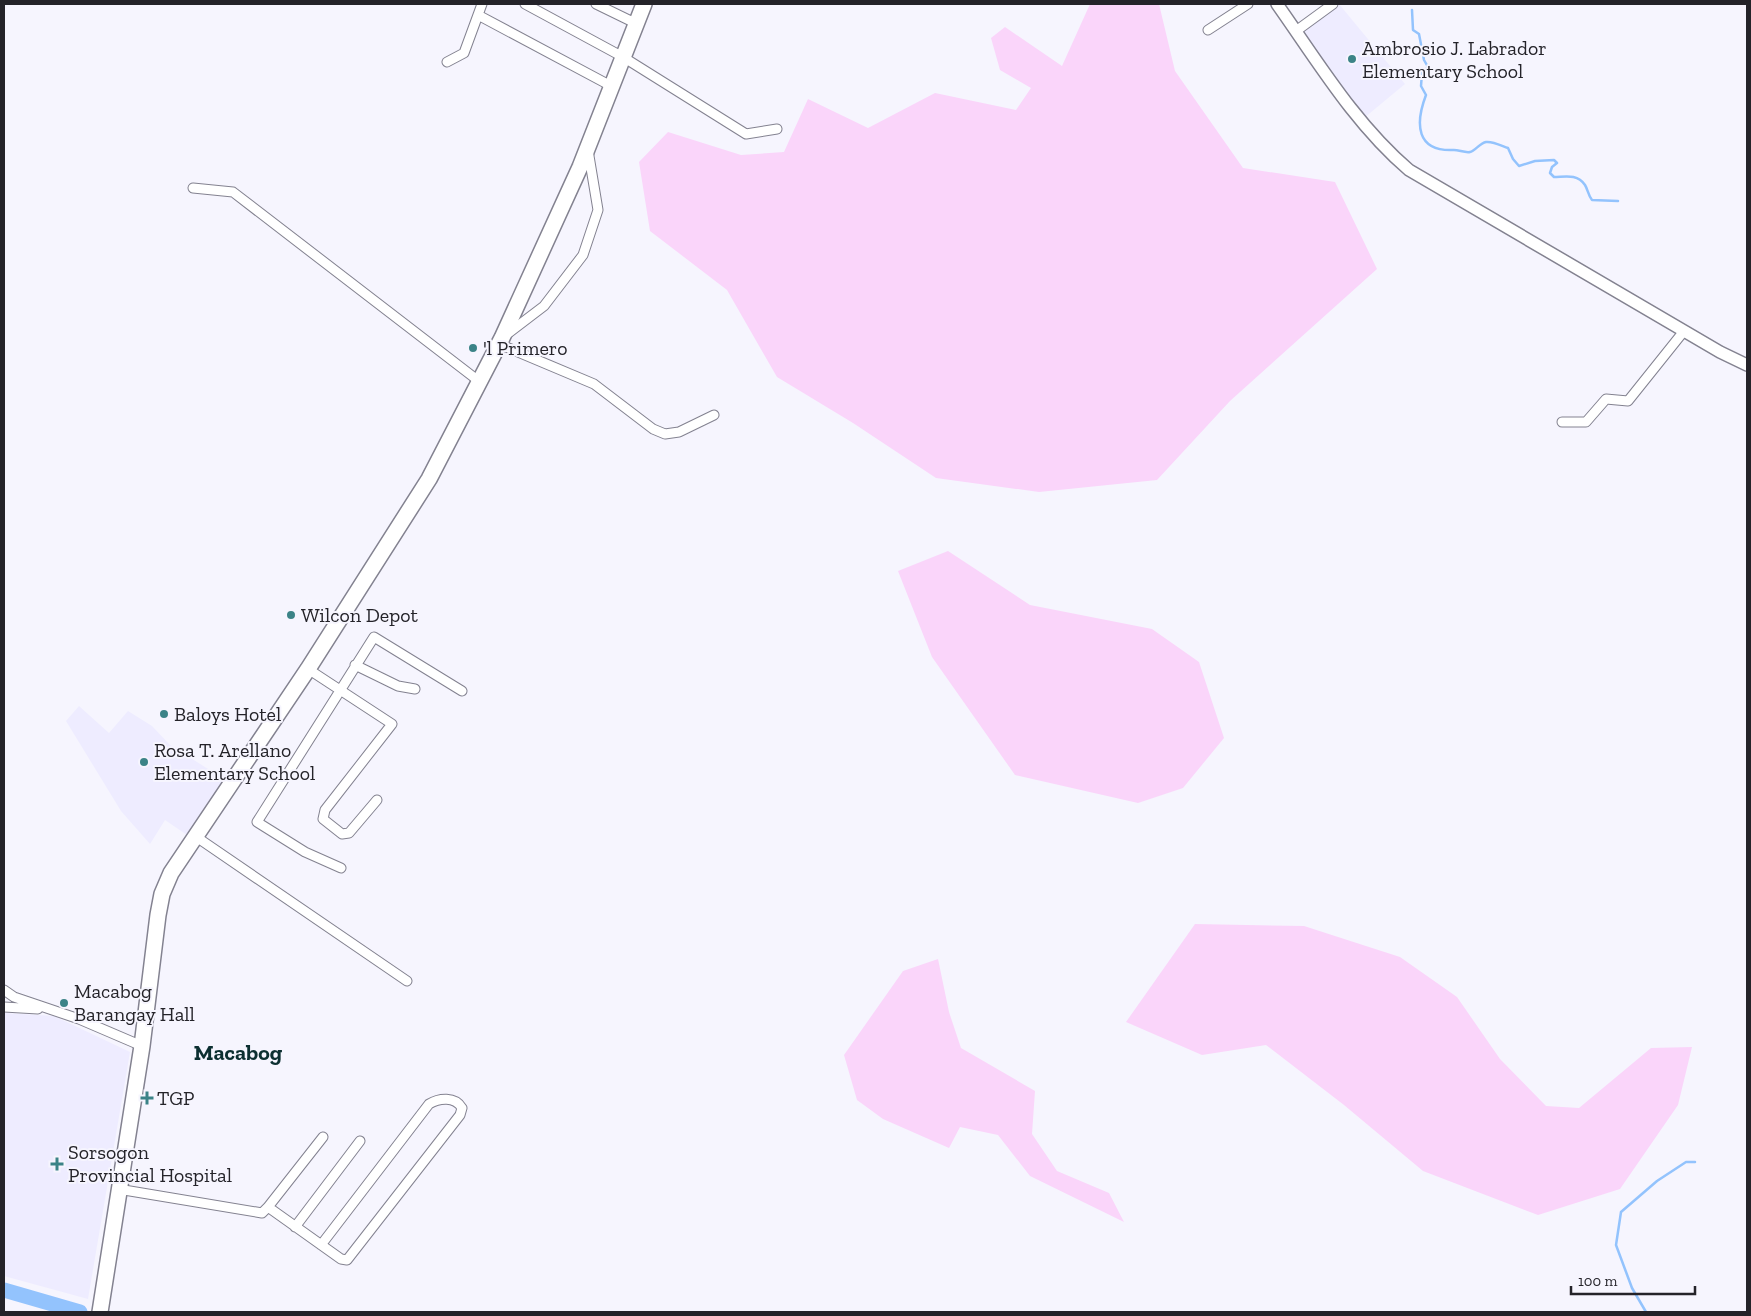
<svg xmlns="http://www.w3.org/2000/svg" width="1751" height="1316" viewBox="0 0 1751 1316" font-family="'Zilla Slab',serif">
<rect width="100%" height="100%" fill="#f6f5fe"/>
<path fill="#eeecff" d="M 1339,4 L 1405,84 L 1364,118 L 1300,34 Z
M 79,706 L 109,733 L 128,711 L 152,726 L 170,745 L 224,779 L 187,835 L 165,820 L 150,844 L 121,811 L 66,721 Z
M 4,1013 L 54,1016 L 130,1052 L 88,1299 L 4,1276 Z"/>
<path fill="#fad5fa" d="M 1090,4 L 1159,4 L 1175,71 L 1243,168 L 1335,182 L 1377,269 L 1230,401 L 1157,480 L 1039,492 L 936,478 L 853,423 L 777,377 L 727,290 L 650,231 L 639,162 L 668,132 L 741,155 L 784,152 L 808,99 L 868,128 L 935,93 L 1016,110 L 1031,88 L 1000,70 L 991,38 L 1005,27 L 1062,66 Z
M 948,551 L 1030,605 L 1152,629 L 1199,662 L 1224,738 L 1183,788 L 1138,803 L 1015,775 L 932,657 L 898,571 Z
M 1195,924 L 1304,926 L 1400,957 L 1457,997 L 1500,1059 L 1546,1106 L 1579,1108 L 1651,1048 L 1692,1047 L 1678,1105 L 1620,1189 L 1538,1215 L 1423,1171 L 1344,1105 L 1266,1045 L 1202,1055 L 1126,1022 Z
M 938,959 L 949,1012 L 961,1048 L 1035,1091 L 1032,1134 L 1057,1171 L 1109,1193 L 1124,1222 L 1030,1176 L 998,1135 L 960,1127 L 949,1148 L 883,1119 L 857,1100 L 844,1055 L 903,971 Z"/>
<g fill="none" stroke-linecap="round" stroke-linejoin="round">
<path stroke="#93c3fd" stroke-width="2.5" d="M 1412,10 L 1413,30 L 1419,34 L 1424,60 L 1428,67 L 1422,73 L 1421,86 L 1426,95 C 1415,124 1416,152 1454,150 C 1459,150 1465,153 1470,152 C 1475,151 1480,143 1486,142 C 1493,141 1502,146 1508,148 L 1513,159 L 1519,166 L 1535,161 L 1554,160 L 1557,163 L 1552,167 L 1550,173 L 1554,177 C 1564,177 1577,173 1585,185 C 1588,190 1588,195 1592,200 L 1618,201
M 1646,1312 L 1632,1288 L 1616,1245 L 1621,1212 L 1657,1181 L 1686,1162 L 1695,1162"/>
<path stroke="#93c3fd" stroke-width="15" d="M 4,1290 L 80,1312"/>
<defs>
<path id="street" d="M 525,4 L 623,57 L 746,134 L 777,129
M 596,4 L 635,23
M 478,15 L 613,87
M 1208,30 L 1248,4
M 1296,31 L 1333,4
M 447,62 L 464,53 L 482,4
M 193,188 L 233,192 L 480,382
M 506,335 L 544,306 L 583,255 L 598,210 L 588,150
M 499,344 L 594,384 L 653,429 L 665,434 L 679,432 L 714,415
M 1562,422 L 1586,422 L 1606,399 L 1628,401 L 1684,331
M 355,665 L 398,686 L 415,689
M 308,669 L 392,724 L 325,810 L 323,819 L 342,834 L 349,833 L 377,800
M 195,836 L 407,981
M 341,868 L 305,852 L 257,822 L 374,637 L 462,691
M 4,990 L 14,997 L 79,1019 L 142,1046
M 4,1007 L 38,1009
M 118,1189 L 262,1213 L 268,1207 L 341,1259 L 347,1260 L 460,1115 L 462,1108 C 455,1096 439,1098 429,1104 L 321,1245
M 268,1207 L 323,1137
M 295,1227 L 360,1141"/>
<path id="secondary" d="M 1277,4 C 1318,62 1355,124 1409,170 L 1720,352 L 1747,365"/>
<path id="highway" d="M 100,1312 L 142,1046 L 158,915 L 162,894 L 171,873 L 308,669 L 429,479 L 502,338 L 580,167 L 644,4"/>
</defs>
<use href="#street" stroke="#838290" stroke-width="11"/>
<use href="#secondary" stroke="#838290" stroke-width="14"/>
<use href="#highway" stroke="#838290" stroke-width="18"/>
<use href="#street" stroke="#fff" stroke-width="9"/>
<use href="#secondary" stroke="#fff" stroke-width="11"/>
<use href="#highway" stroke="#fff" stroke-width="15"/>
</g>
<g fill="#3b8387" stroke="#f6f5fe" stroke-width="2">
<circle cx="1352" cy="59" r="5"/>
<circle cx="473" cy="348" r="5"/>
<circle cx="291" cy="615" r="5"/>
<circle cx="164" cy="714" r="5"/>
<circle cx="144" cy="762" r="5"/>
<circle cx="64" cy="1003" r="5"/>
<path d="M144.5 1090.5h5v5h5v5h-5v5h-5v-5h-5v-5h5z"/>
<path d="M54.5 1156.5h5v5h5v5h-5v5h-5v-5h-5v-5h5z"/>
</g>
<g text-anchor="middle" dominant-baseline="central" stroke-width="4" stroke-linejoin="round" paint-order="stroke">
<g font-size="20" fill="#242329" stroke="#f6f5fe" text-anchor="start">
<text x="1362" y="48">Ambrosio J. Labrador<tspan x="1362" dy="23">Elementary School</tspan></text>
<text x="483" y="348">'l Primero</text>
<text x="301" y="615">Wilcon Depot</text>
<text x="174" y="714">Baloys Hotel</text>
<text x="154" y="750">Rosa T. Arellano<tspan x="154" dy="23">Elementary School</tspan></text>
<text x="74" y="991">Macabog<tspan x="74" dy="23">Barangay Hall</tspan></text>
<text x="157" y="1098">TGP</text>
<text x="68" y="1152">Sorsogon<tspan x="68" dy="23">Provincial Hospital</tspan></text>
</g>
<g font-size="22" font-weight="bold" fill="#0c2f31" stroke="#f6f5fe">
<text x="238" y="1052">Macabog</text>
</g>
</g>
<rect width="1751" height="1316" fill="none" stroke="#242329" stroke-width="10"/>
<path d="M1571 1286v8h124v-8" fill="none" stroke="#242329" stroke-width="2.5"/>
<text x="1578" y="1286" font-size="15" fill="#242329" stroke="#f6f5fe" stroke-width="4" paint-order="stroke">100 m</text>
</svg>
